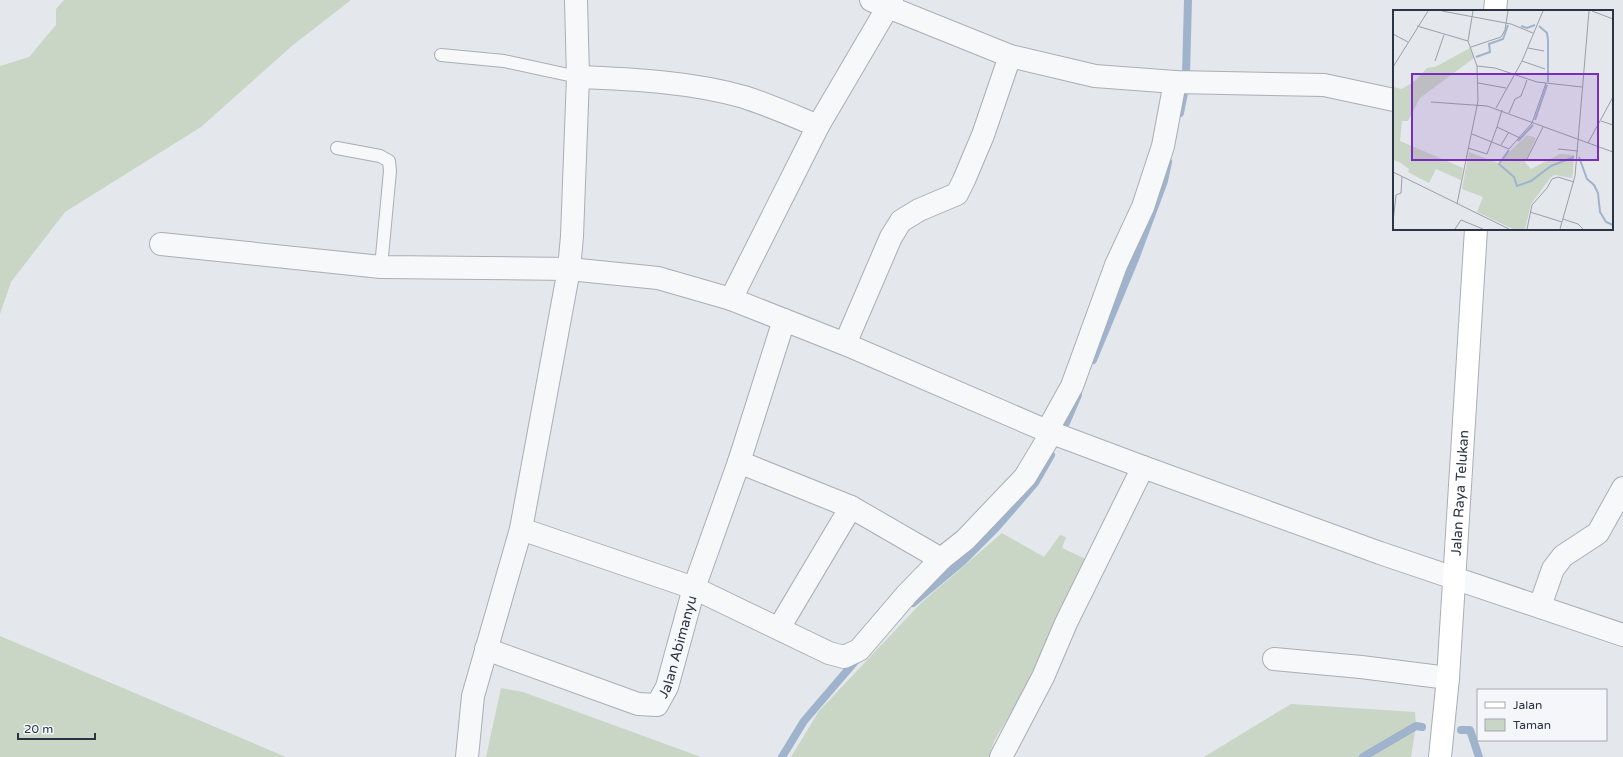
<svg xmlns="http://www.w3.org/2000/svg" width="1623" height="757" viewBox="0 0 1623 757" font-family="'Varela Round',sans-serif">
<rect width="100%" height="100%" fill="#e4e7ec"/>
<path fill="#c9d6c5" d="M 64,0 L 351,0 L 293,45 L 201,127 L 65,212 L 11,282 L 0,314 L 0,66 L 29,57 L 56,25 L 56,9 Z
M 1002,533 L 1044,557 L 1060,535 L 1066,537 L 1062,548 L 1088,560 L 1038,668 L 994,741 L 989,757 L 791,757 L 819,711 L 921,603 Z
M 0,636 L 7,639 L 286,757 L 0,757 Z
M 501,688 L 523,692 L 701,757 L 486,757 Z
M 1291,704 L 1415,712 L 1416,726 L 1411,757 L 1204,757 Z"/>
<g fill="none" stroke-linecap="round" stroke-linejoin="round">
<path stroke="#9fb4cc" stroke-width="8" d="M 1186,74 L 1188,0
M 1180,113 L 1184,93
M 1093,360 L 1135,259 L 1164,181 L 1168,162
M 1066,423 L 1078,395
M 913,603 L 963,561 L 996,528 L 1035,483 L 1051,455
M 1461,730 L 1470,730 L 1479,757
M 782,757 L 804,721 L 858,658
M 1363,757 L 1416,726 L 1422,727"/>
<defs>
<path id="service" d="M 441,55 L 504,61 L 578,77
M 337,148 L 380,156 L 389,161 L 390,171 L 381,267"/>
<g id="minor">
<path d="M 871,0 L 1010,56 L 1095,76 L 1175,82 L 1324,85 L 1394,100"/>
<path d="M 578,77 C 633,79 691,82 744,97 C 769,105 794,116 818,126"/>
<path d="M 161,244 L 381,267 L 569,269 L 658,278 L 731,299 L 845,344 L 1047,431 L 1143,467 L 1380,553 L 1623,635"/>
<path d="M 731,299 L 818,126 L 892,0"/>
<path d="M 784,320 L 739,462 L 851,507 L 941,559"/>
<path d="M 845,344 L 891,237 L 901,221 L 919,210 L 957,194 L 964,180 L 983,135 L 1010,56"/>
<path d="M 1047,431 L 1072,386 L 1116,265 L 1143,207 L 1163,146 L 1175,82"/>
<path d="M 521,529 L 694,588 L 829,653 L 844,657 L 859,650 L 907,594 L 941,559 L 965,540 L 1025,477 L 1052,432"/>
<path d="M 1540,606 L 1553,569 L 1563,556 L 1598,533 L 1623,488"/>
<path d="M 779,628 L 851,507"/>
<path id="s1" d="M 486,649 L 638,704 L 657,705 L 667,687 L 694,588 L 739,462"/>
<path d="M 1274,659 L 1361,667 L 1448,678"/>
<path d="M 467,757 L 473,696 L 521,529 L 569,269 L 572,236 L 578,77 L 576,0"/>
<path d="M 1001,757 L 1043,677 L 1066,623 L 1143,467"/>
</g>
<g id="secondary">
<path d="M 1495,11 L 1496,0"/>
<path id="s2" d="M 1440,757 L 1448,678 L 1476,229"/>
</g>
</defs>
<use href="#service" stroke="#a9aeb7" stroke-width="14"/>
<use href="#minor" stroke="#a9aeb7" stroke-width="24"/>
<use href="#secondary" stroke="#a9aeb7" stroke-width="24"/>
<use href="#service" stroke="#f7f8fa" stroke-width="12"/>
<use href="#minor" stroke="#f7f8fa" stroke-width="22"/>
<use href="#secondary" stroke="#fff" stroke-width="22"/>
</g>
<g text-anchor="middle" dominant-baseline="central" stroke-width="3" stroke-linejoin="round" paint-order="stroke">
<g font-size="14" fill="#2b3445" stroke="#f4f6f9">
<text stroke="none"><textPath href="#s2" startOffset="265">Jalan Raya Telukan</textPath></text>
<text stroke="none"><textPath href="#s1" startOffset="243">Jalan Abimanyu</textPath></text>
</g>
</g>
<g transform="translate(1393 10)">
<rect width="220" height="220" fill="#e4e7ec"/>
<path d="M 77,38 L 81,48 L 27,88 L 15,111 L 9,111 L 7,131 L 70,158 L 68,170 L 43,159 L 36,173 L 15,162 L 16,159 L 8,153 L 0,150 L 0,77 L 9,79 L 23,70 L 34,58 L 42,57 ZM 134,125 L 143,128 L 132,152 L 138,159 L 167,144 L 181,145 L 180,163 L 179,168 L 162,165 L 158,167 L 138,194 L 132,219 L 120,219 L 84,202 L 90,187 L 69,179 L 76,142 L 105,153 L 106,156 L 113,145 Z" fill="#c9d6c5"/>
<path fill="none" stroke="#9fb4cc" stroke-width="2" d="M 128,16 L 134,18 L 142,15M 146,16 L 154,23 L 155,30 L 155,72M 83,47 L 97,42 L 96,34 L 110,29 L 115,15M 142,110 L 154,75M 125,131 L 140,115M 116,140 L 106,154 L 121,167 L 124,176 L 138,171 L 158,156 L 181,147M 186,147 L 194,169 L 201,175 L 205,183 L 207,202 L 213,212 L 220,215"/>
<path fill="none" stroke="#9a9fa9" stroke-width="1" d="M 49,1 L 118,14 L 140,23M 199,1 L 220,9M 24,16 L 75,31M 0,24 L 15,32M 78,37 L 108,27 L 112,20 L 115,1M 135,38 L 151,41M 42,51 L 51,25M 129,51 L 152,59M 84,56 L 102,58 L 144,72 L 189,77M 0,57 L 35,1M 85,73 L 113,78M 38,92 L 94,96 L 220,142M 103,98 L 129,51 L 150,1M 109,100 L 104,117 L 127,128M 116,103 L 122,89 L 128,86 L 134,70M 208,111 L 220,115M 139,113 L 153,73M 79,124 L 116,139 L 139,113M 195,133 L 220,87M 108,135 L 116,122M 75,138 L 94,144 L 104,117M 165,139 L 185,141M 133,151 L 150,117M 0,162 L 116,219M 64,194 L 85,91 L 84,56 L 75,31 L 80,1M 137,202 L 169,212M 170,209 L 185,214 L 190,219M 0,212 L 3,185 L 8,183 L 9,167M 62,219 L 68,210 L 90,219M 134,219 L 139,195 L 154,178 L 159,169 L 165,167 L 181,172M 167,219 L 182,166 L 196,1"/>
<path fill="#7b2cbf" fill-opacity="0.15" stroke="#7b2cbf" stroke-width="2" d="M 19,64 L 205,64 L 205,150 L 19,150 Z"/>
<rect width="220" height="220" fill="none" stroke="#2b3445" stroke-width="2"/>
</g>
<rect x="1477" y="689" width="130" height="52" fill="#f4f6f9" stroke="#a4a8b1"/>
<rect x="1485" y="702" width="20" height="6" fill="#ffffff" stroke="#a4a8b1"/>
<text x="1513" y="709" font-size="12" fill="#2b3445">Jalan</text>
<rect x="1485" y="719" width="20" height="12" fill="#c9d6c5" stroke="#a4a8b1"/>
<text x="1513" y="729" font-size="12" fill="#2b3445">Taman</text>
<path d="M18 733v6h77v-6" fill="none" stroke="#2b3445" stroke-width="2"/>
<text x="24" y="733" font-size="12" fill="#2b3445" stroke="#f4f6f9" stroke-width="3" paint-order="stroke">20 m</text>
</svg>
